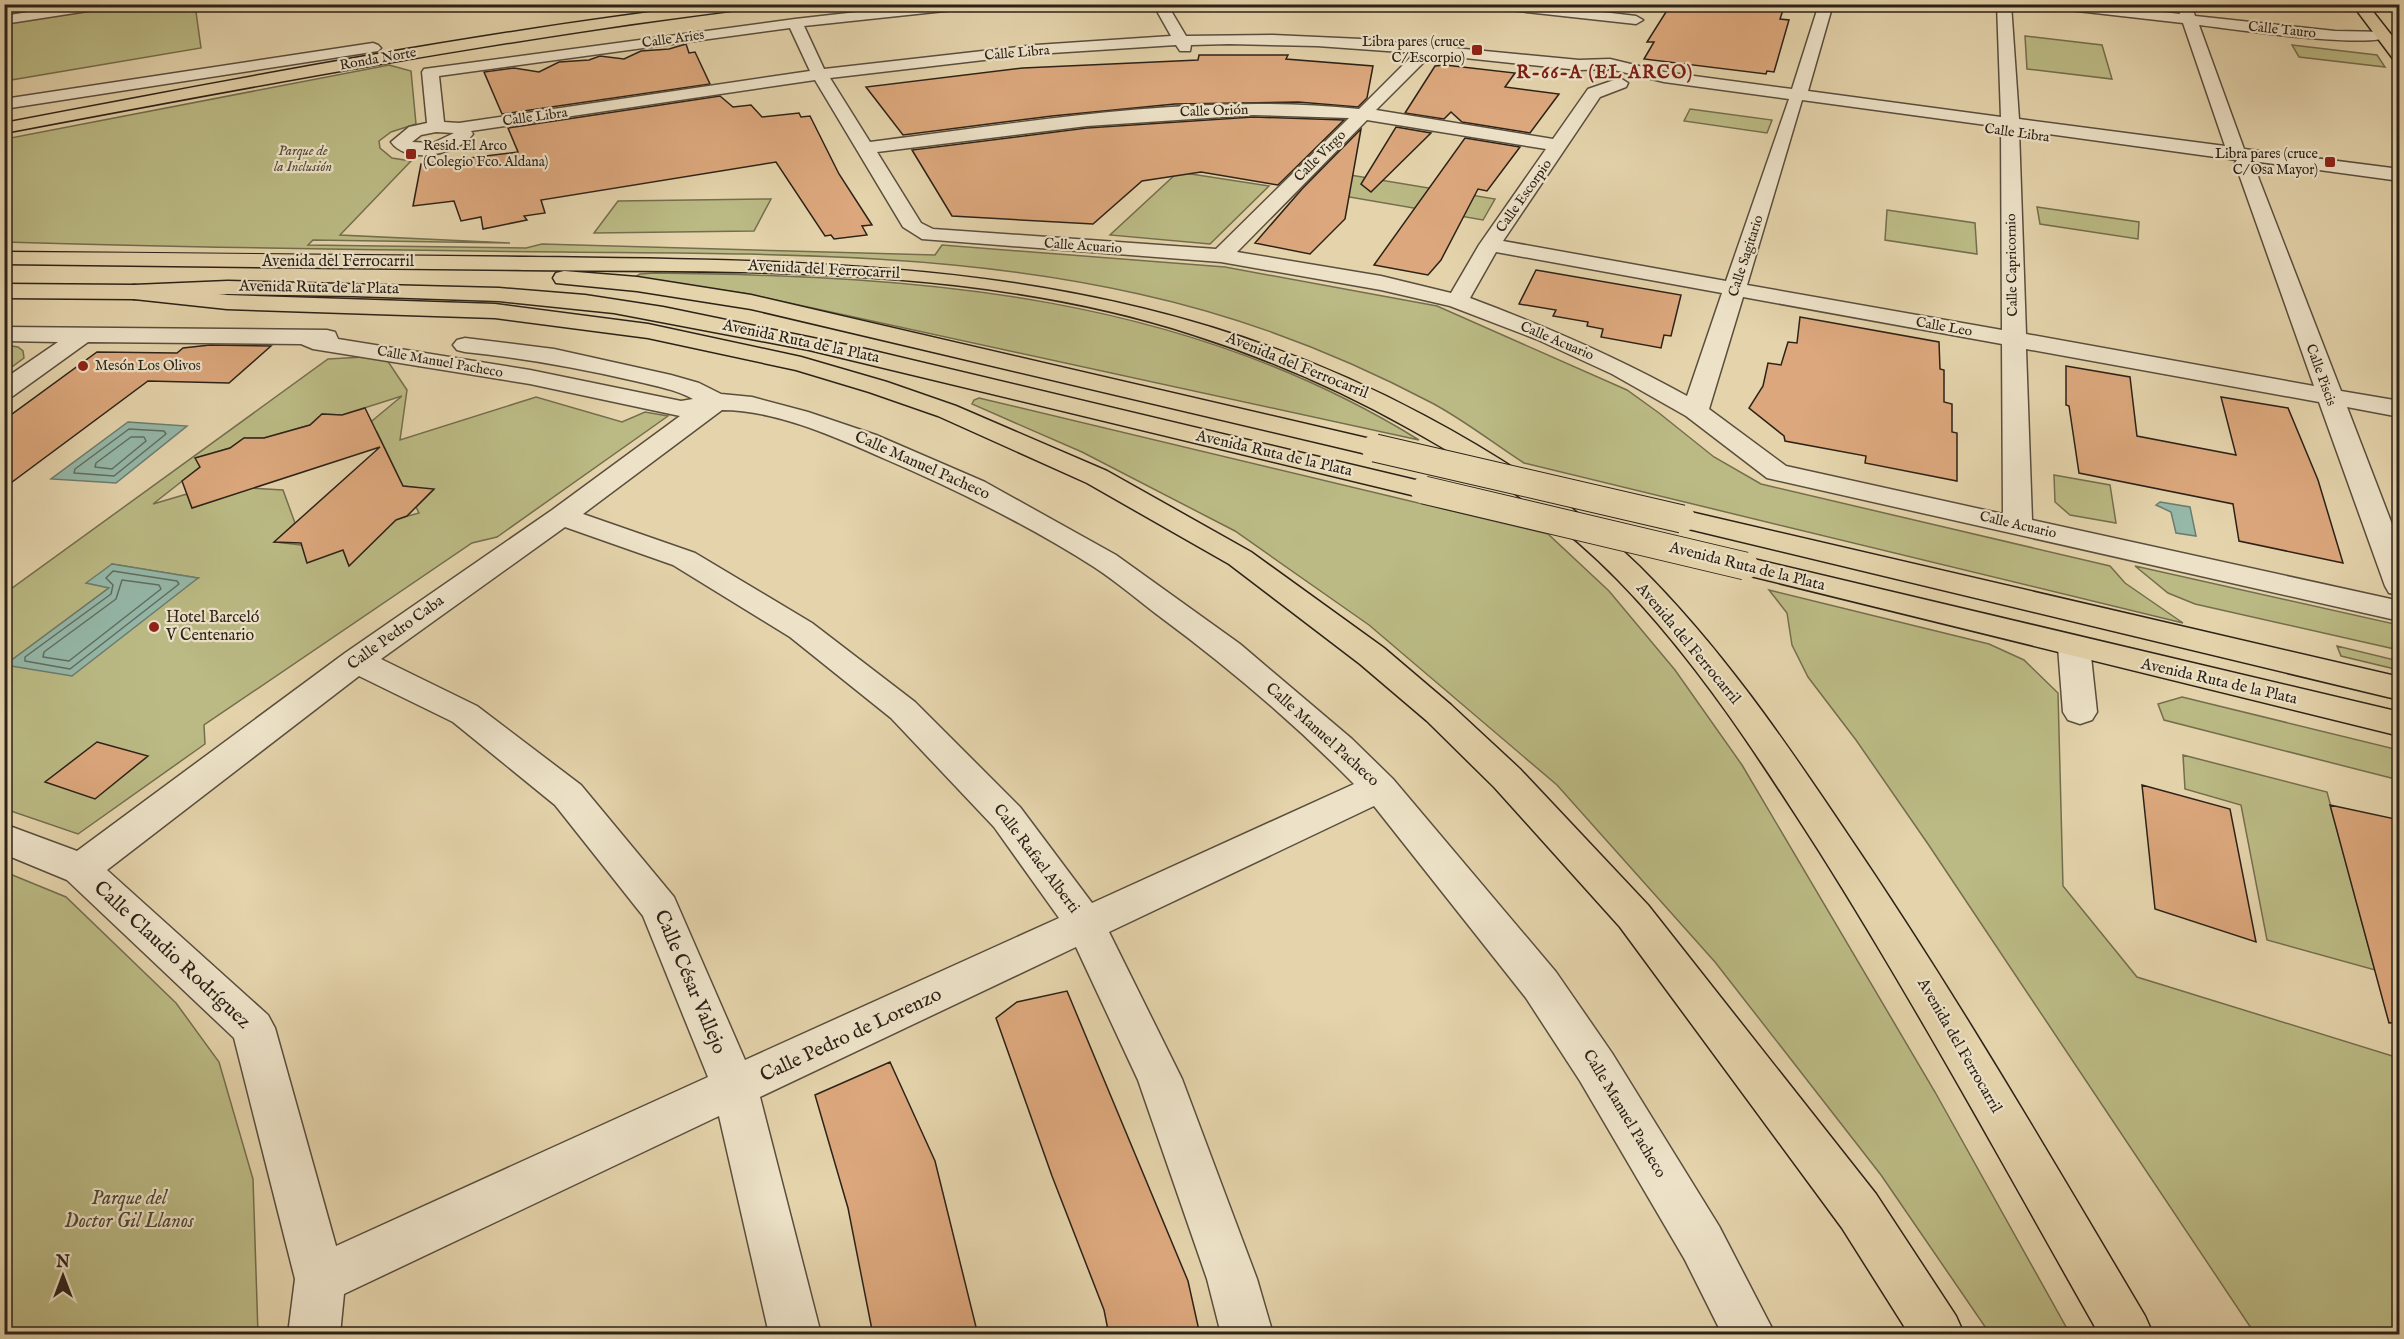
<svg xmlns="http://www.w3.org/2000/svg" width="2404" height="1339" viewBox="0 0 2404 1339" font-family="'IM FELL English',serif">
<rect width="100%" height="100%" fill="#e4d3ab"/>
<filter id="stains"><feTurbulence type="fractalNoise" baseFrequency=".00333" numOctaves="4"/><feColorMatrix values="0 0 0 0 .2 0 0 0 0 .09 0 0 0 0 .02 0 0 0 .5 -.17"/></filter>
<radialGradient id="worn" r=".72"><stop offset=".6" stop-color="#630" stop-opacity="0"/><stop offset="1" stop-color="#630" stop-opacity=".3"/></radialGradient>
<path fill="#bbba84" stroke="#746e4e" stroke-width="1.5" fill-rule="evenodd" d="M 5,4 L 98,5 L 5,17 Z
M 131,5 L 195,5 L 201,48 L 5,81 L 5,22 Z
M 2025,36 L 2102,45 L 2112,79 L 2027,69 Z
M 2292,45 L 2377,55 L 2385,67 L 2299,57 Z
M 389,65 L 411,71 L 416,124 L 391,132 L 379,141 L 380,148 L 392,158 L 411,161 L 340,235 L 510,243 L 313,240 L 308,245 L 526,248 L 542,244 L 935,255 L 942,245 L 1225,267 L 1437,306 L 1627,390 L 1659,413 L 1714,457 L 1761,484 L 2110,566 L 2125,583 L 2183,623 L 1524,463 C 1493,443 1464,420 1432,403 C 1341,355 1239,316 1139,294 C 950,251 754,254 561,252 C 376,250 190,248 5,242 L 5,139 Z
M 1690,109 L 1772,120 L 1767,133 L 1684,121 Z
M 1320,170 L 1495,199 L 1483,220 L 1303,189 Z
M 1178,172 L 1269,186 L 1210,244 L 1110,235 Z
M 771,199 L 754,231 L 594,233 L 618,201 Z
M 2037,207 L 2139,222 L 2138,239 L 2040,224 Z
M 1887,210 L 1975,223 L 1977,254 L 1885,240 Z
M 655,273 C 924,276 1183,294 1419,440 L 748,294 L 635,277 L 640,274 Z
M 5,345 L 18,347 L 23,351 L 24,358 L 5,372 Z
M 364,357 L 387,360 L 407,390 L 400,440 L 536,397 L 622,422 L 645,412 L 668,416 L 497,537 L 472,543 L 204,725 L 205,744 L 78,834 L 5,809 L 4,594 L 328,359 ZM 402,396 L 349,440 L 377,432 L 403,486 L 433,490 L 416,507 L 419,513 L 389,521 L 390,525 L 349,566 L 343,550 L 275,542 L 295,523 L 283,490 L 252,488 L 192,508 L 187,494 L 153,504 L 200,467 L 196,458 L 230,448 L 244,438 L 264,438 L 310,425 L 322,414 L 342,415 ZM 112,564 L 198,578 L 5,665 L 110,587 Z
M 979,398 L 1548,534 L 1609,591 L 1675,670 L 1742,765 L 1935,1092 L 2070,1334 L 1990,1334 L 1881,1175 L 1715,962 L 1557,785 L 1369,625 L 1235,531 L 1082,452 L 972,404 L 974,400 Z
M 2054,475 L 2110,485 L 2116,523 L 2070,515 L 2055,502 Z
M 2135,566 L 2399,625 L 2399,650 L 2195,604 L 2168,593 Z
M 1769,590 L 1989,644 L 2024,660 L 2058,693 L 2063,886 L 2137,977 L 2399,1058 L 2399,1334 L 2255,1334 L 1928,844 L 1856,740 L 1808,677 L 1792,645 L 1787,613 Z
M 2337,646 L 2399,661 L 2399,670 L 2341,656 Z
M 2182,697 L 2399,750 L 2399,780 L 2164,720 L 2158,704 Z
M 2183,755 L 2327,792 L 2375,970 L 2267,940 L 2241,805 L 2185,789 Z
M 5,872 L 66,897 L 176,1003 L 219,1062 L 253,1179 L 258,1334 L 5,1334 Z"/>
<path fill="#95b8a9" stroke="#6b7c6f" stroke-width="1.5" d="M 128,422 L 187,426 L 116,483 L 51,479 Z
M 2160,502 L 2190,507 L 2196,536 L 2176,533 L 2171,512 L 2156,505 Z
M 112,564 L 198,578 L 72,676 L 5,665 L 109,588 L 86,583 Z"/>
<g fill="none" stroke-linecap="round" stroke-linejoin="round">
<path stroke="#606d60" stroke-width="1.5" d="M 129,429 L 164,431 L 166,434 L 114,476 L 74,473 L 75,469 Z
M 131,437 L 144,437 L 146,441 L 112,469 L 95,467 L 96,463 Z
M 113,571 L 177,581 L 179,584 L 70,669 L 25,661 L 25,657 L 111,594 L 113,585 L 106,578 Z
M 122,580 L 159,585 L 161,589 L 69,661 L 43,657 L 44,652 L 116,599 Z"/>
</g>
<path fill="#dca77c" stroke="#2c2218" stroke-width="1.5" d="M 1671,4 L 1785,4 L 1780,19 L 1789,20 L 1774,72 L 1767,71 L 1766,74 L 1644,59 L 1654,42 L 1647,42 Z
M 686,44 L 689,53 L 695,52 L 710,84 L 502,114 L 484,72 L 514,68 L 539,72 L 559,62 L 589,60 L 600,56 L 624,59 L 641,51 L 669,49 Z
M 1199,55 L 1288,55 L 1286,59 L 1373,66 L 1367,98 L 1358,107 L 1298,102 L 1175,104 L 1052,116 L 903,135 L 866,87 L 1023,68 L 1198,60 Z
M 1445,65 L 1515,73 L 1505,87 L 1559,94 L 1530,133 L 1462,122 L 1451,112 L 1444,119 L 1405,113 L 1435,66 Z
M 720,96 L 733,107 L 751,105 L 762,117 L 799,113 L 801,117 L 810,116 L 839,174 L 872,225 L 862,226 L 867,235 L 834,239 L 831,235 L 825,236 L 776,162 L 541,200 L 545,213 L 524,216 L 527,220 L 483,229 L 481,217 L 461,221 L 454,201 L 413,206 L 421,164 L 518,152 L 508,128 Z
M 1253,117 L 1344,120 L 1278,185 L 1201,172 L 1142,181 L 1093,224 L 952,216 L 912,150 L 1087,128 Z
M 1396,127 L 1431,133 L 1371,192 L 1361,184 Z
M 1361,129 L 1345,219 L 1310,254 L 1255,243 L 1302,189 Z
M 1465,138 L 1520,147 L 1487,191 L 1478,189 L 1441,260 L 1428,275 L 1374,265 Z
M 1536,270 L 1681,295 L 1671,336 L 1664,335 L 1661,348 L 1601,337 L 1603,329 L 1587,326 L 1588,322 L 1553,316 L 1556,310 L 1519,304 Z
M 1800,317 L 1939,342 L 1940,369 L 1944,370 L 1944,402 L 1952,404 L 1952,432 L 1957,433 L 1957,481 L 1865,463 L 1866,456 L 1785,441 L 1784,436 L 1749,408 L 1763,386 L 1768,363 L 1781,365 L 1788,342 L 1797,343 Z
M 210,345 L 271,346 L 229,383 L 148,381 L 4,488 L 4,420 L 97,352 L 177,353 L 183,348 Z
M 2066,366 L 2130,377 L 2137,436 L 2236,455 L 2221,397 L 2288,408 L 2318,480 L 2343,563 L 2239,541 L 2233,504 L 2079,473 L 2069,406 L 2066,405 Z
M 365,408 L 403,486 L 434,489 L 407,516 L 396,520 L 349,566 L 343,550 L 307,563 L 301,543 L 274,542 L 380,447 L 192,508 L 182,481 L 200,467 L 195,458 L 230,448 L 244,438 L 264,438 L 310,425 L 322,414 L 342,415 Z
M 97,742 L 148,756 L 95,799 L 45,782 Z
M 2142,785 L 2230,809 L 2256,942 L 2155,909 Z
M 2330,805 L 2400,820 L 2400,1022 L 2389,1023 Z
M 1067,991 L 1188,1281 L 1200,1335 L 1109,1335 L 1104,1310 L 1052,1176 L 996,1018 L 1017,1002 Z
M 890,1062 L 935,1161 L 978,1335 L 873,1335 L 848,1208 L 815,1095 Z"/>
<g fill="none" stroke-linecap="round" stroke-linejoin="round">
<defs>
<path id="minor" d="M 76,4 L 114,4 L 107,8 L 4,24 L 4,16 Z
M 928,4 L 980,4 L 973,8 L 804,26 L 824,69 L 1036,45 L 1171,36 L 1153,4 L 1167,4 L 1186,36 L 1273,35 L 1361,39 L 1579,60 L 1610,59 L 1664,72 L 1792,89 L 1819,4 L 1833,4 L 1808,91 L 2001,117 L 1997,4 L 2011,4 L 2019,119 L 2225,146 L 2183,23 L 2051,8 L 2044,4 L 2094,4 L 2180,14 L 2177,4 L 2191,4 L 2195,16 L 2335,31 L 2388,32 L 2391,35 C 2377,51 2226,28 2199,25 L 2244,149 L 2400,169 L 2400,181 L 2252,161 L 2341,391 L 2400,401 L 2400,417 L 2347,407 L 2400,545 L 2400,595 L 2389,593 L 2385,586 L 2319,402 L 2026,349 L 2032,520 L 2400,601 L 2400,621 L 1767,478 L 1686,416 L 1612,374 L 1536,339 L 1450,306 L 1381,290 L 1221,262 L 922,239 L 903,227 L 815,80 L 471,131 L 473,134 C 458,155 407,165 391,142 L 409,127 L 427,123 L 422,72 L 424,69 L 795,19 ZM 790,28 L 810,71 L 459,123 L 444,122 L 439,76 ZM 1229,44 L 1317,46 L 1415,53 L 1359,109 C 1196,92 1031,122 870,142 L 830,78 L 1036,54 L 1176,45 L 1180,51 L 1190,51 L 1191,45 ZM 1427,54 L 1579,70 L 1610,69 L 1664,82 L 1789,99 L 1726,281 L 1503,241 L 1600,97 L 1626,87 L 1628,83 L 1620,78 L 1588,89 L 1553,139 L 1376,110 L 1427,59 ZM 1802,100 L 2001,127 L 2002,330 L 1747,285 ZM 1253,115 L 1349,118 L 1216,249 L 933,229 L 921,223 L 877,152 L 1087,126 ZM 1367,120 L 1546,149 L 1479,245 L 1451,293 L 1381,276 L 1237,252 ZM 2019,130 L 2237,160 L 2235,163 L 2314,386 L 2026,334 ZM 436,132 L 454,133 L 433,143 L 412,142 L 421,135 ZM 1496,252 L 1722,293 L 1687,396 C 1617,357 1545,326 1470,298 ZM 1743,297 L 2002,344 L 2003,514 L 1786,466 L 1709,409 Z
M 1484,4 L 1535,4 L 1636,16 L 1643,20 L 1636,24 L 1491,8 Z
M 373,43 L 378,45 L 381,48 L 378,51 L 4,109 L 4,99 Z
M 4,327 L 327,330 L 335,332 L 338,339 L 530,370 L 681,401 L 693,399 C 675,389 655,386 635,381 C 579,368 523,358 465,352 L 457,350 L 453,345 L 457,340 L 465,338 L 554,349 L 671,375 L 699,383 L 721,394 L 752,397 L 808,412 L 876,435 L 985,482 L 1116,555 L 1240,644 L 1352,739 L 1393,779 L 1556,972 L 1612,1053 L 1719,1226 L 1775,1334 L 1722,1334 L 1685,1260 L 1580,1081 L 1526,998 L 1374,806 L 1109,932 L 1182,1079 L 1257,1279 L 1273,1334 L 1221,1334 L 1207,1279 L 1138,1080 L 1076,947 L 760,1097 L 821,1334 L 769,1334 L 719,1116 L 344,1294 L 340,1334 L 288,1334 L 295,1279 L 234,1038 L 67,880 L 4,854 L 4,824 L 77,851 L 345,653 L 552,510 L 680,416 L 530,384 L 313,349 L 301,344 L 88,342 L 13,396 L 4,398 L 4,379 L 58,342 L 4,341 ZM 722,410 C 776,410 835,437 885,459 C 957,490 1028,525 1094,567 C 1117,582 1138,600 1159,616 C 1228,667 1294,723 1354,784 L 1092,903 L 1020,807 L 915,702 L 812,623 L 695,553 L 583,514 ZM 565,527 L 673,565 L 790,637 L 891,718 L 994,827 L 1059,918 L 745,1060 L 674,897 L 581,785 L 477,706 L 381,659 ZM 359,676 L 453,722 L 555,805 L 643,916 L 708,1077 L 336,1246 L 275,1028 L 268,1015 L 107,870 Z
M 2074,636 L 2085,639 L 2090,647 L 2097,712 L 2092,720 L 2080,724 L 2068,720 L 2063,712 L 2058,647 L 2063,639 Z"/>
<path id="major" d="M 2352,4 L 2367,4 L 2400,46 L 2400,62 L 2394,60 Z
M 564,271 L 637,277 L 751,295 L 1375,440 L 1384,442 L 1388,448 L 1384,454 L 1375,456 L 751,309 L 637,291 L 556,283 L 553,278 L 556,273 Z
M 228,281 L 499,288 L 585,295 L 663,307 L 857,347 L 1424,482 L 1434,484 L 1438,490 L 1434,496 L 1424,498 L 809,350 L 614,313 L 499,301 L 353,296 L 228,294 L 134,299 L 126,297 L 123,292 L 126,287 L 134,285 Z
M 1682,510 L 2400,677 L 2400,700 L 1672,525 L 1668,519 L 1672,513 Z
M 1745,557 L 2400,712 L 2400,736 L 1734,572 L 1730,566 L 1734,560 Z"/>
<path id="highway" d="M 713,4 L 760,4 L 753,8 C 502,39 253,86 4,133 L 4,123 C 240,78 475,33 713,4 Z
M 4,252 C 180,253 355,255 530,257 C 850,261 1133,260 1425,416 C 1502,457 1576,505 1639,566 C 1720,646 1785,741 1848,835 C 1954,991 2049,1154 2145,1316 L 2153,1334 L 2099,1334 C 2007,1172 1918,1008 1819,851 C 1758,756 1697,661 1618,580 C 1558,518 1484,470 1408,428 C 1340,390 1269,359 1194,335 C 979,265 747,272 524,270 C 351,268 178,266 4,264 Z
M 4,284 L 134,285 L 227,295 L 495,304 L 648,324 L 801,357 L 887,382 L 956,406 L 1107,471 L 1251,552 L 1384,648 L 1451,705 L 1520,769 L 1648,905 L 1876,1194 L 1956,1316 L 1964,1334 L 1909,1334 L 1842,1228 L 1620,927 L 1494,787 L 1427,721 L 1360,664 L 1229,564 L 1087,483 L 938,416 L 869,392 L 796,370 L 648,338 L 495,318 L 227,309 L 134,299 L 4,298 Z"/>
</defs>
<use href="#minor" stroke="#5a4e3d" stroke-width="3"/>
<use href="#major" stroke="#2c2218" stroke-width="3"/>
<use href="#highway" stroke="#2c2218" stroke-width="3"/>
<use href="#minor" fill="#ede2c8" fill-rule="evenodd"/>
<use href="#major" fill="#e4d3ab" fill-rule="evenodd"/>
<use href="#highway" fill="#e4d3ab" fill-rule="evenodd"/>
<defs>
<path id="major-bridge" d="M 1375,448 L 1682,519
M 1424,490 L 1745,566"/>
</defs>
<use href="#major-bridge" stroke="#2c2218" stroke-width="29" stroke-linecap="butt"/>
<use href="#major-bridge" stroke="#e4d3ab" stroke-width="27"/>
</g>
<g fill="#8f2418" stroke="#ede2c8" stroke-width="2">
<rect x="1471" y="44" width="12" height="12" rx="3"/>
<rect x="405" y="148" width="12" height="12" rx="3"/>
<rect x="2324" y="156" width="12" height="12" rx="3"/>
<circle cx="83" cy="366" r="6"/>
<circle cx="154" cy="627" r="6"/>
</g>
<g text-anchor="middle" dominant-baseline="central" stroke-width="4.5" stroke-linejoin="round" paint-order="stroke">
<g font-size="14" fill="#2c2218" stroke="#ede2c8">
<text transform="translate(2282 30) rotate(6)">Calle Tauro</text>
<text transform="translate(673 39) rotate(-8)">Calle Aries</text>
<text transform="translate(1017 53) rotate(-5)">Calle Libra</text>
<text transform="translate(378 59) rotate(-10)">Ronda Norte</text>
<text transform="translate(1214 111) rotate(-2)">Calle Orión</text>
<text transform="translate(535 117) rotate(-8)">Calle Libra</text>
<text transform="translate(2017 133) rotate(8)">Calle Libra</text>
<text transform="translate(1320 156) rotate(-45)">Calle Virgo</text>
<text transform="translate(1524 196) rotate(-55)">Calle Escorpio</text>
<text transform="translate(1083 246) rotate(4)">Calle Acuario</text>
<text transform="translate(1746 256) rotate(-72)">Calle Sagitario</text>
<text transform="translate(2012 265) rotate(-91)">Calle Capricornio</text>
<text transform="translate(1944 327) rotate(10)">Calle Leo</text>
<text transform="translate(1557 341) rotate(23)">Calle Acuario</text>
<text transform="translate(440 362) rotate(10)">Calle Manuel Pacheco</text>
<text transform="translate(2321 375) rotate(70)">Calle Piscis</text>
<text transform="translate(2018 525) rotate(13)">Calle Acuario</text>
</g>
<g font-size="14" fill="#2c2218" stroke="#ede2c8" text-anchor="end">
<text x="1465" y="42">Libra pares (cruce<tspan x="1465" dy="16">C/ Escorpio)</tspan></text>
<text x="423" y="146" text-anchor="start">Resid. El Arco<tspan x="423" dy="16">(Colegio Fco. Aldana)</tspan></text>
<text x="2318" y="154">Libra pares (cruce<tspan x="2318" dy="16">C/ Osa Mayor)</tspan></text>
<text x="95" y="366" text-anchor="start">Mesón Los Olivos</text>
</g>
<g font-size="14" font-style="italic" fill="#504833" stroke="#ede2c8">
<text x="303" y="151">Parque de<tspan x="303" dy="16">la Inclusión</tspan></text>
</g>
<g font-size="16" fill="#2c2218" stroke="#ede2c8">
<text x="338" y="262">Avenida del Ferrocarril</text>
<text transform="translate(824 270) rotate(3)">Avenida del Ferrocarril</text>
<text transform="translate(319 288) rotate(1)">Avenida Ruta de la Plata</text>
<text transform="translate(801 342) rotate(12)">Avenida Ruta de la Plata</text>
<text transform="translate(1297 366) rotate(22)">Avenida del Ferrocarril</text>
<text transform="translate(1274 454) rotate(13)">Avenida Ruta de la Plata</text>
<text transform="translate(922 466) rotate(24)">Calle Manuel Pacheco</text>
<text transform="translate(1747 567) rotate(14)">Avenida Ruta de la Plata</text>
<text transform="translate(396 633) rotate(-36)">Calle Pedro Caba</text>
<text transform="translate(1688 644) rotate(50)">Avenida del Ferrocarril</text>
<text transform="translate(2219 682) rotate(13)">Avenida Ruta de la Plata</text>
<text transform="translate(1322 735) rotate(42)">Calle Manuel Pacheco</text>
<text transform="translate(1036 859) rotate(53)">Calle Rafael Alberti</text>
<text transform="translate(1959 1046) rotate(60)">Avenida del Ferrocarril</text>
<text transform="translate(1624 1114) rotate(59)">Calle Manuel Pacheco</text>
</g>
<g font-size="16" fill="#2c2218" stroke="#ede2c8" text-anchor="start">
<text x="166" y="618">Hotel Barceló<tspan x="166" dy="18">V Centenario</tspan></text>
</g>
<g font-size="18" font-weight="bold" letter-spacing="1.5" fill="#7a1f14" stroke="#ede2c8">
<text x="1605" y="73">R-66-A (EL ARCO)</text>
</g>
<g font-size="20" fill="#2c2218" stroke="#ede2c8">
<text transform="translate(172 955) rotate(43)">Calle Claudio Rodríguez</text>
<text transform="translate(690 982) rotate(67)">Calle César Vallejo</text>
<text transform="translate(851 1035) rotate(-25)">Calle Pedro de Lorenzo</text>
</g>
<g font-size="20" font-style="italic" fill="#504833" stroke="#ede2c8">
<text x="129" y="1198">Parque del<tspan x="129" dy="23">Doctor Gil Llanos</tspan></text>
</g>
</g>
<rect width="2404" height="1339" fill="none" stroke="#e4d3ab" stroke-width="24"/>
<rect x="6" y="6" width="2392" height="1327" fill="none" stroke="#2c2218" stroke-width="3"/>
<rect x="12" y="12" width="2380" height="1315" fill="none" stroke="#2c2218" stroke-width="1.5"/>
<g transform="translate(63 1276)" stroke="#ede2c8" stroke-width="4.5" paint-order="stroke">
<path d="M0-4.5L10 22L0 15L-10 22Z" fill="#2c2218"/>
<text y="-9" font-size="16" font-weight="bold" text-anchor="middle" fill="#2c2218">N</text>
</g>
<rect width="100%" height="100%" filter="url(#stains)"/>
<rect width="100%" height="100%" fill="url(#worn)"/>
</svg>
